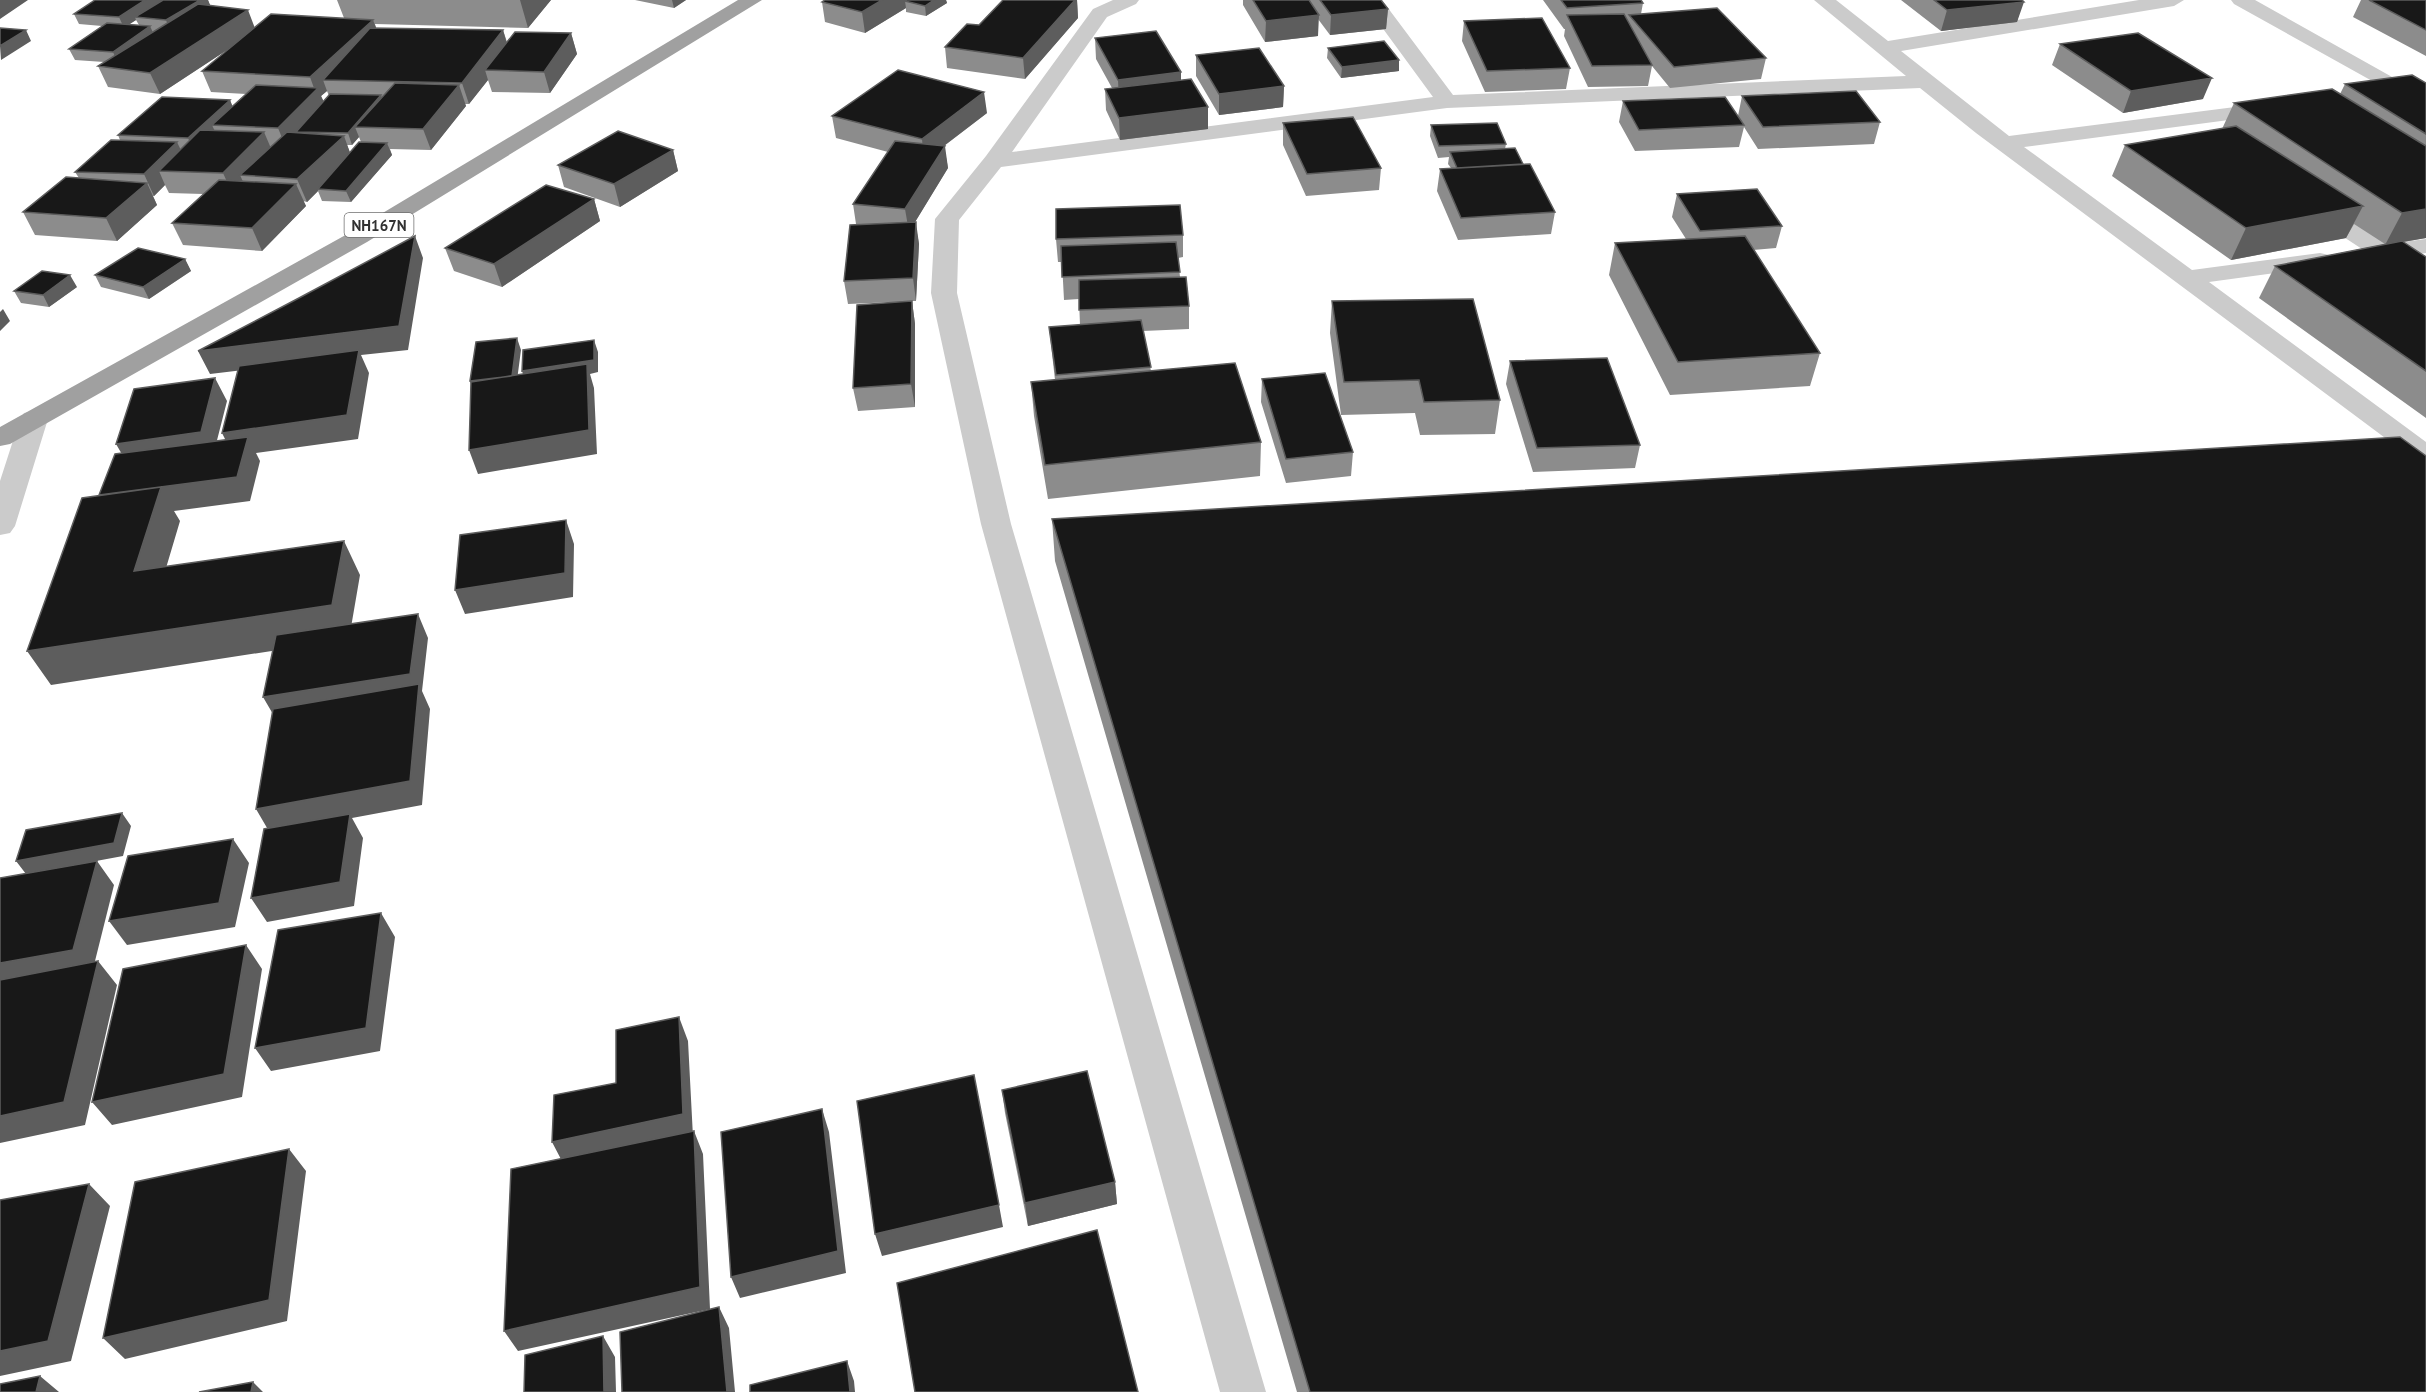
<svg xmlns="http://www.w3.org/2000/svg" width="2426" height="1392" viewBox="0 0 2426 1392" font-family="'PT Sans',sans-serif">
<rect width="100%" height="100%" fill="#fff"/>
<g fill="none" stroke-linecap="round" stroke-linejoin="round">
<path fill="#cbcbcb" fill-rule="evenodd" d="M 1113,0 L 1139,0 L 1136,4 L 1107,17 L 1012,152 L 1433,97 L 1362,0 L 1382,0 L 1453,95 L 1906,76 L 1814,0 L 1836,0 L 1888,41 L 2139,0 L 2184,0 L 2174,6 L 1901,51 L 2009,136 L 2274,102 L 2282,103 L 2285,108 L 2282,113 L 2274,114 L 2024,147 L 2192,270 L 2320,253 L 2329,255 L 2332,260 L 2329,265 L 2320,267 L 2209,282 L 2426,442 L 2426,464 L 2416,461 L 1976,133 L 1920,88 L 1447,108 L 1001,167 L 959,220 L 957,293 L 1011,524 L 1266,1392 L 1220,1392 L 981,524 L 931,293 L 935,219 L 986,156 L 1093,9 Z
M 2231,0 L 2255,0 L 2426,96 L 2426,111 L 2234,4 Z
M 2312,199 L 2320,201 L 2387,244 L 2426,239 L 2426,253 L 2406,256 L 2426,269 L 2426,287 L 2417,285 L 2378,259 L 2362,258 L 2359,253 L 2362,249 L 2304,211 L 2300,206 L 2304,201 Z
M 34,411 L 44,413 L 48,419 L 15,526 L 10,533 L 0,535 L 0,481 L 20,419 L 24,413 Z"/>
<path fill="#a0a0a0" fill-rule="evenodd" d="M 738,0 L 762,0 L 367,242 L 10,444 L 0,446 L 0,427 L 351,232 Z"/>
</g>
<path fill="#8c8c8c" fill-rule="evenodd" d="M 95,0 L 208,0 L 210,6 L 255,27 L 344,18 L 337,0 L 551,0 L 528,28 L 375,24 L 376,28 L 503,30 L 507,42 L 571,33 L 577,54 L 550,93 L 492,92 L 488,80 L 469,104 L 465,104 L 466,106 L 431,150 L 390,149 L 392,155 L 351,202 L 322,201 L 318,191 L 307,202 L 303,201 L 306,206 L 262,251 L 183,245 L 172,223 L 203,194 L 169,193 L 165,185 L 154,196 L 153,196 L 157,205 L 117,241 L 35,235 L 23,212 L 79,178 L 75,172 L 120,140 L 118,135 L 230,100 L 232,106 L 246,94 L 211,92 L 202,71 L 230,48 L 160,94 L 108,87 L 98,66 L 104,62 L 75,60 L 69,49 L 102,26 L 79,24 L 74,14 ZM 136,20 L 139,25 L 129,24 ZM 327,91 L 329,96 L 324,102 L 321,96 ZM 359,137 L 361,142 L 350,153 L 347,145 L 352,145 Z
M 635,0 L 686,0 L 674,8 Z
M 946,0 L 947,3 L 926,16 L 906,12 L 906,8 L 865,33 L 825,22 L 822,2 Z
M 1003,0 L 1077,0 L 1078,18 L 1025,79 L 947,68 L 945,47 L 979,25 Z
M 1243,0 L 1381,0 L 1388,9 L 1386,29 L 1330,35 L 1318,19 L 1318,36 L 1265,42 L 1243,5 Z
M 1543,0 L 1641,0 L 1643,3 L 1641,14 L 1766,58 L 1761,79 L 1670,88 L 1652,66 L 1648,86 L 1588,87 L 1564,36 L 1565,29 L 1564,29 Z
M 1901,0 L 2022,0 L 2017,22 L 1941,31 Z
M 2361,0 L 2426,0 L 2426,56 L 2353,17 Z
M 1464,21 L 1570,68 L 1566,89 L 1485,92 L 1462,41 Z
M 1095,38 L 1181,72 L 1181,80 L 1208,107 L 1208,129 L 1120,140 L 1106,110 L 1105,89 L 1112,88 L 1096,59 Z
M 2060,44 L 2203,99 L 2123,113 L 2052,65 Z
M 1328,48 L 1399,60 L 1399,71 L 1341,78 L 1327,58 Z
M 1196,55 L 1284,86 L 1283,107 L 1219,115 L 1196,76 Z
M 2426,83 L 2426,238 L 2403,242 L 2426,257 L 2426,418 L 2259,298 L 2275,266 L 2385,244 L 2354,224 L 2346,238 L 2231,260 L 2112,176 L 2125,145 L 2222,129 L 2234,103 L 2340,94 L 2345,84 Z
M 1742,96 L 1880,122 L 1874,144 L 1758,149 L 1744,127 L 1739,147 L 1635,151 L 1619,122 L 1623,101 L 1738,116 Z
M 987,113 L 944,146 L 948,168 L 915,222 L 919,244 L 916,301 L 912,301 L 915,324 L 915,407 L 858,411 L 853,388 L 894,302 L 848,304 L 844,281 L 856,224 L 853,204 L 888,152 L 836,138 L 832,116 Z
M 1283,123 L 1381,168 L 1379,190 L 1306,196 L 1283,145 Z
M 1431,125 L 1506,144 L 1505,149 L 1523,164 L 1555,212 L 1551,234 L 1458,240 L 1437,191 L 1440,169 L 1451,168 L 1448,164 L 1449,157 L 1438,158 L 1430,136 Z
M 673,150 L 678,171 L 620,207 L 564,187 L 558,165 Z
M 1677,194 L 1782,226 L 1776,248 L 1753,250 L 1820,353 L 1810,386 L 1670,395 L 1609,275 L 1615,243 L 1686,239 L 1672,217 Z
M 594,199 L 600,221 L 502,287 L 454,271 L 445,248 Z
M 1183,235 L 1183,257 L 1178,258 L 1180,277 L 1189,306 L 1189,329 L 1143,331 L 1151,371 L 1261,442 L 1260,476 L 1048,499 L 1034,416 L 1031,382 L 1055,380 L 1049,327 L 1080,325 L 1079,299 L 1064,300 L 1062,262 L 1058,262 L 1056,239 Z
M 185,259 L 191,271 L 149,299 L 101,287 L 95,275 Z
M 77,287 L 49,307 L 21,303 L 14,291 Z
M 1332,301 L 1500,400 L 1495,434 L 1420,435 L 1415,413 L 1341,415 L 1330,333 Z
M 1510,361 L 1640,445 L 1635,468 L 1533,472 L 1506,384 Z
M 1262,379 L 1353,452 L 1351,476 L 1286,483 L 1261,402 Z
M 1052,519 L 2426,1392 L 1297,1392 L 1055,561 Z
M 1002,1090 L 1115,1182 L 1117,1204 L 1028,1226 L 1005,1113 Z"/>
<path fill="#5d5d5d" d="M 0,0 L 28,0 L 0,19 Z
M 145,0 L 165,0 L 135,17 L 136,20 L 124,28 L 119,17 Z
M 200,0 L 208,0 L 211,7 L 170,31 L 166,20 Z
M 520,0 L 551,0 L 528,28 Z
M 672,0 L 686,0 L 674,8 Z
M 882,0 L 918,0 L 905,1 L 906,8 L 865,33 L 862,12 Z
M 934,0 L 946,0 L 947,3 L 926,16 L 925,6 Z
M 1075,0 L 1077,0 L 1078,18 L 1025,79 L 1023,58 Z
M 2024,2 L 2017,22 L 1941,31 L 1947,10 Z
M 1388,9 L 1386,29 L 1330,35 L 1331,15 Z
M 248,10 L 256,31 L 160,94 L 150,73 Z
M 1319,15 L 1318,36 L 1265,42 L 1266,21 Z
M 373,20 L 381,40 L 323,80 L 327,91 L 321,96 L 327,109 L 296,132 L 287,150 L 278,128 L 315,91 L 310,77 Z
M 150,26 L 155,37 L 118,63 L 113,52 Z
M 26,30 L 31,41 L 1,60 L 0,46 Z
M 503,30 L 509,51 L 485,70 L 488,80 L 469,104 L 462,83 Z
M 571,33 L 577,54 L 550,93 L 544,72 Z
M 1399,60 L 1399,71 L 1341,78 L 1342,67 Z
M 1181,72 L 1181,94 L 1119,101 L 1118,80 Z
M 2212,78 L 2203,99 L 2123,113 L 2131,91 Z
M 459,85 L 466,106 L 431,150 L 423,129 Z
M 1284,86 L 1283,107 L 1219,115 L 1219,94 Z
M 984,92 L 987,113 L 924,161 L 922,139 Z
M 381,95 L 385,106 L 355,127 L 359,137 L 352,145 L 348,133 Z
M 230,100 L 239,122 L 212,125 L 219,140 L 198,160 L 188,138 Z
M 1208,107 L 1208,129 L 1120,140 L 1119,118 Z
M 264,132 L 273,153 L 240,175 L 244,184 L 233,195 L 223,173 Z
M 344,136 L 352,158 L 318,189 L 318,191 L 307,202 L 297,179 Z
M 177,142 L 187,163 L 159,171 L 165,185 L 154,196 L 144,174 Z
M 387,143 L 392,155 L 351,202 L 346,191 Z
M 945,146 L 948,168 L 909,232 L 905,209 Z
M 673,150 L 678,171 L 620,207 L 614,184 Z
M 147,183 L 157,205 L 117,241 L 106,218 Z
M 296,184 L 306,206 L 262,251 L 252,228 Z
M 594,199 L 600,221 L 502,287 L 494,264 Z
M 2363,206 L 2346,238 L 2231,260 L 2246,228 Z
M 2426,209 L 2426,238 L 2385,245 L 2402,213 Z
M 916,222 L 919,244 L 916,301 L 913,278 Z
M 415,236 L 423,258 L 408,350 L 361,355 L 369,373 L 358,439 L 256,453 L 260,461 L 250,501 L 174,511 L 180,521 L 155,605 L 134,571 L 99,495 L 234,457 L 222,433 L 358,356 L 210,374 L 198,351 L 399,326 Z
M 185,259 L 191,271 L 149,299 L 143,287 Z
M 70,275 L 77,287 L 49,307 L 43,295 Z
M 912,301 L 915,324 L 915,407 L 911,384 Z
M 3,309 L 10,321 L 0,331 L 0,312 Z
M 517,338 L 521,350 L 516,388 L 474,393 L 470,381 Z
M 594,340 L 598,352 L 598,372 L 590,374 L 594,388 L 597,454 L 478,474 L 469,450 L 526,383 L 522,371 Z
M 215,378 L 227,401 L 213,456 L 130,468 L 116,444 Z
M 566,520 L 574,544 L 573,597 L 465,614 L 455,590 Z
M 344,541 L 360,575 L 349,639 L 51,685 L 27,651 Z
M 418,614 L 428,638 L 422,691 L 430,709 L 422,805 L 352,818 L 363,838 L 354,906 L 267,922 L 251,898 L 270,833 L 256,809 L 277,721 L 263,697 Z
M 122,813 L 131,826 L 123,856 L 26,874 L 16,861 Z
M 233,839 L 249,863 L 235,927 L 127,945 L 109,921 Z
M 97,861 L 114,885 L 92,973 L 0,991 L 0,963 Z
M 381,913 L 395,937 L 380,1051 L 271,1071 L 255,1048 Z
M 246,945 L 262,969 L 242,1097 L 112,1125 L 92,1102 Z
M 98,961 L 117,985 L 85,1125 L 0,1143 L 0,1116 Z
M 679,1017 L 688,1041 L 693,1137 L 564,1165 L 552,1142 L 683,1114 Z
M 822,1109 L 829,1132 L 846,1273 L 740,1298 L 731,1277 Z
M 694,1131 L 703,1154 L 710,1309 L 518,1351 L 504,1331 Z
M 289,1149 L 306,1171 L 287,1321 L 125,1359 L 103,1338 Z
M 1115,1182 L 1117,1204 L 1028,1226 L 1025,1203 Z
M 89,1184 L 110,1206 L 71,1361 L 0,1376 L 0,1351 Z
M 999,1205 L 1003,1227 L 882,1256 L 875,1234 Z
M 719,1307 L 729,1328 L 735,1392 L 727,1392 Z
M 603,1336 L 615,1357 L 616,1392 L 604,1392 Z
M 847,1361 L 854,1381 L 855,1392 L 850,1392 Z
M 40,1376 L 59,1392 L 36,1392 Z
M 253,1382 L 263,1392 L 251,1392 Z"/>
<path fill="#181818" stroke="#5d5d5d" stroke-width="1.5" d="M 95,0 L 145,0 L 119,17 L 74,14 Z
M 163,0 L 200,0 L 166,20 L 135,17 Z
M 825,0 L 882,0 L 862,12 L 822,2 Z
M 907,0 L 934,0 L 925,6 L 905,1 Z
M 1003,0 L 1075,0 L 1023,58 L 945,47 L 967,24 L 979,25 Z
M 1253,0 L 1309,0 L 1319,15 L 1266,21 Z
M 1320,0 L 1381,0 L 1388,9 L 1331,15 Z
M 1561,0 L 1641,0 L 1643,3 L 1567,8 Z
M 1934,0 L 2022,0 L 2024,2 L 1947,10 Z
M 2369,0 L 2426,0 L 2426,30 Z
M 198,4 L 248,10 L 150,73 L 98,66 Z
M 1717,8 L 1766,58 L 1674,67 L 1629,15 Z
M 271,14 L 373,20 L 310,77 L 202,71 Z
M 1624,14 L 1652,65 L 1592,66 L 1567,15 Z
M 1542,18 L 1570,68 L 1487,71 L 1464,21 Z
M 107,23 L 150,26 L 113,52 L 69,49 Z
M 0,28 L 26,30 L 0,46 Z
M 370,28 L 503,30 L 462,83 L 323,80 Z
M 1156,31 L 1181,72 L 1118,80 L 1095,38 Z
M 515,32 L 571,33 L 544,72 L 485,70 Z
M 2138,33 L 2212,78 L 2131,91 L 2060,44 Z
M 1384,41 L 1399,60 L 1342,67 L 1328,48 Z
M 1259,48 L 1284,86 L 1219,94 L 1196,55 Z
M 898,70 L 984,92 L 922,139 L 832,116 Z
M 2412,75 L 2426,83 L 2426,134 L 2345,84 Z
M 1191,79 L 1208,107 L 1119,118 L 1105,89 Z
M 395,83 L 459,85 L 423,129 L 355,127 Z
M 256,85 L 318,88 L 278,128 L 212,125 Z
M 2332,89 L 2426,146 L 2426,209 L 2402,213 L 2234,103 Z
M 1856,91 L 1880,122 L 1763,127 L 1742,96 Z
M 330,94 L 381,95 L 348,133 L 296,132 Z
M 162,97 L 230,100 L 188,138 L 118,135 Z
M 1725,97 L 1744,125 L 1639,130 L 1623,101 Z
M 1353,117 L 1381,168 L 1307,174 L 1283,123 Z
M 1497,123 L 1506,144 L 1439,146 L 1431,125 Z
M 2236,126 L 2363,206 L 2246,228 L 2125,145 Z
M 200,130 L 264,132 L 223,173 L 159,171 Z
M 618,131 L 673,150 L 614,184 L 558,165 Z
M 287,132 L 344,136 L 297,179 L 240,175 Z
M 111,140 L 177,142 L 144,174 L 75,172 Z
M 895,141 L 945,146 L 905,209 L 853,204 Z
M 359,142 L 387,143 L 346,191 L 318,189 Z
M 1515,148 L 1523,164 L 1457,168 L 1450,152 Z
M 1530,164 L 1555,212 L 1461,218 L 1440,169 Z
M 66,177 L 147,183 L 106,218 L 23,212 Z
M 219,180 L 296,184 L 252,228 L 172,223 Z
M 546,185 L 594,199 L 494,264 L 445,248 Z
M 1757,189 L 1782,226 L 1700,231 L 1677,194 Z
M 1180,205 L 1183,235 L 1056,239 L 1056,209 Z
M 916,222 L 913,278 L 844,281 L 850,225 Z
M 415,236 L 399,326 L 198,351 L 299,298 Z
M 1745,236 L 1820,353 L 1678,362 L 1615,243 Z
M 2402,241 L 2426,257 L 2426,371 L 2275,266 Z
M 1176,242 L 1180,272 L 1062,277 L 1061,246 Z
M 138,248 L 185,259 L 143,287 L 95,275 Z
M 42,271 L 70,275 L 43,295 L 14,291 Z
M 1186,277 L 1189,306 L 1079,310 L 1079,280 Z
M 1473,299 L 1500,400 L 1424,402 L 1419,380 L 1344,382 L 1332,301 Z
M 912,301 L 911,384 L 853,388 L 857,305 Z
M 1141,320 L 1151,367 L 1056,375 L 1049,327 Z
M 517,338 L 512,376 L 470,381 L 476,342 Z
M 594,340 L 594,360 L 522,371 L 523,350 Z
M 359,350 L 347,415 L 222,433 L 239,366 Z
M 1607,358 L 1640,445 L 1537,448 L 1510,361 Z
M 1235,363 L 1261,442 L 1045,465 L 1031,382 Z
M 587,364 L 589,430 L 469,450 L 471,382 Z
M 1325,373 L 1353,452 L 1286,459 L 1262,379 Z
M 215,378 L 201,432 L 116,444 L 134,389 Z
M 248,437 L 237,477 L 99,495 L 115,454 Z
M 2400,437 L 2426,456 L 2426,1392 L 1310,1392 L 1052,519 Z
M 161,487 L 134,571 L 344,541 L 332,605 L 27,651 L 82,498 Z
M 566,520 L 565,573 L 455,590 L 460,535 Z
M 418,614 L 410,674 L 263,697 L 276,635 Z
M 419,684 L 410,781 L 256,809 L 273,709 Z
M 122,813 L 114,843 L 16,861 L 26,830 Z
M 350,814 L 340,882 L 251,898 L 264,829 Z
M 233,839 L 219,903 L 109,921 L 128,856 Z
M 97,861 L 73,950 L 0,963 L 0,878 Z
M 381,913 L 366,1028 L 255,1048 L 278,930 Z
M 246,945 L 224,1074 L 92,1102 L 123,969 Z
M 98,961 L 64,1102 L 0,1116 L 0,980 Z
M 679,1017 L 683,1114 L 552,1142 L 554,1095 L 616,1083 L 616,1030 Z
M 1087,1071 L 1115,1182 L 1025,1203 L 1002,1090 Z
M 974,1075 L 999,1205 L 875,1234 L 857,1101 Z
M 822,1109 L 838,1251 L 731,1277 L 721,1132 Z
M 694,1131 L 700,1287 L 504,1331 L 511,1169 Z
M 289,1149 L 269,1300 L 103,1338 L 135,1182 Z
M 89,1184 L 48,1341 L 0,1351 L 0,1200 Z
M 1097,1230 L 1138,1392 L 915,1392 L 897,1283 Z
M 719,1307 L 727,1392 L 622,1392 L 620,1332 Z
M 603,1336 L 604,1392 L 524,1392 L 525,1355 Z
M 847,1361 L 850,1392 L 750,1392 L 750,1385 Z
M 40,1376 L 36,1392 L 0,1392 L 0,1384 Z
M 253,1382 L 251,1392 L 199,1392 Z"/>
<g text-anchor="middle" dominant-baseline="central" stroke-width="6" stroke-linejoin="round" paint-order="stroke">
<rect fill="#fff" stroke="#6f6f6f" stroke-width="1.5" x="344.5" y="213" width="69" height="24" rx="4.5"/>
<g font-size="15" font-weight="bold" fill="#313131">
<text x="379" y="225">NH167N</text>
</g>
</g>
</svg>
